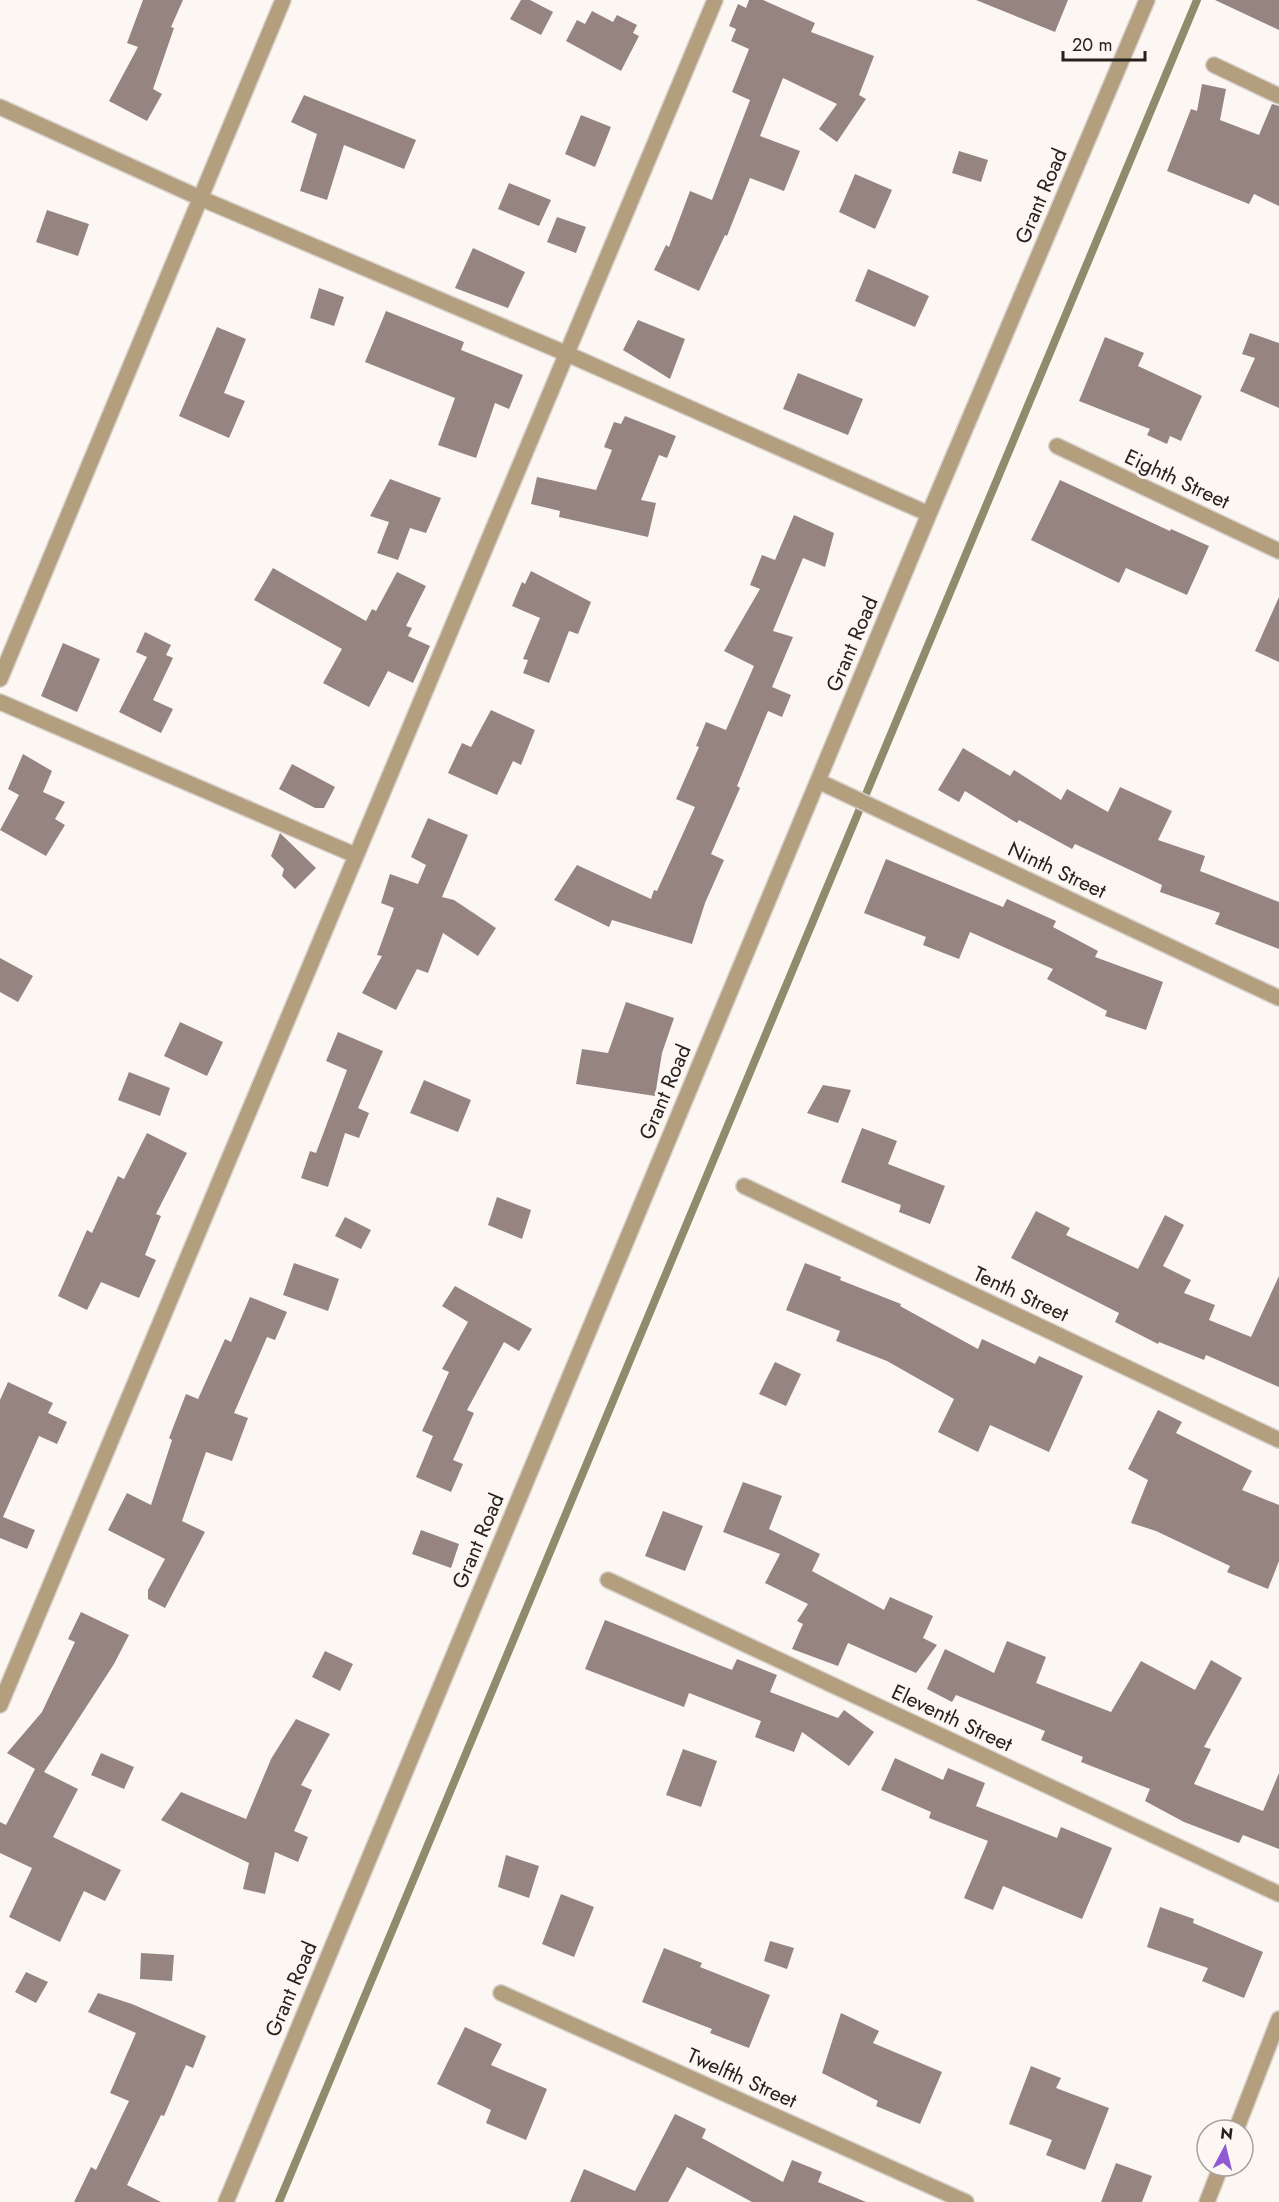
<svg xmlns="http://www.w3.org/2000/svg" width="1279" height="2202" viewBox="0 0 1279 2202" font-family="Jost,sans-serif">
<rect width="100%" height="100%" fill="#fdf7f3"/>
<g fill="none" stroke-linecap="round" stroke-linejoin="round">
<path stroke="#918b6e" stroke-width="8" d="M 279,2202 L 1197,0"/>
</g>
<path fill="#958480" d="M 143,0 L 183,0 L 171,27 L 174,28 L 153,89 L 162,94 L 147,121 L 109,101 L 138,47 L 127,43 Z
M 521,0 L 530,0 L 553,12 L 541,35 L 510,19 Z
M 749,0 L 763,0 L 815,23 L 811,32 L 874,56 L 859,95 L 866,99 L 837,142 L 819,129 L 837,104 L 783,78 L 760,136 L 800,151 L 784,191 L 750,178 L 727,236 L 725,235 L 699,291 L 654,270 L 666,245 L 669,247 L 690,191 L 712,200 L 750,100 L 732,92 L 749,49 L 731,41 L 736,29 L 729,26 L 738,4 L 746,8 Z
M 976,0 L 1068,0 L 1055,32 Z
M 1215,0 L 1279,0 L 1279,30 Z
M 592,11 L 613,22 L 617,15 L 637,25 L 633,33 L 639,36 L 621,71 L 566,41 L 577,20 L 585,24 Z
M 1202,84 L 1226,89 L 1220,120 L 1259,135 L 1272,104 L 1279,106 L 1279,206 L 1254,194 L 1249,204 L 1167,171 L 1191,109 L 1197,111 Z
M 304,95 L 416,140 L 404,169 L 344,145 L 327,200 L 300,191 L 317,134 L 291,122 Z
M 581,115 L 611,127 L 595,167 L 565,154 Z
M 959,151 L 988,160 L 981,182 L 952,173 Z
M 855,174 L 892,190 L 875,229 L 839,212 Z
M 509,183 L 551,200 L 539,226 L 498,209 Z
M 47,210 L 89,224 L 78,256 L 36,242 Z
M 557,217 L 586,227 L 576,253 L 547,242 Z
M 473,248 L 525,272 L 508,308 L 455,288 Z
M 868,269 L 929,296 L 915,327 L 855,301 Z
M 319,288 L 344,297 L 334,326 L 310,318 Z
M 386,311 L 464,342 L 461,350 L 523,375 L 509,409 L 495,403 L 476,458 L 438,445 L 455,398 L 365,362 Z
M 638,320 L 685,339 L 670,379 L 623,350 Z
M 217,327 L 246,339 L 224,393 L 245,401 L 229,438 L 179,416 Z
M 1250,333 L 1279,343 L 1279,408 L 1240,391 L 1255,358 L 1242,354 Z
M 1105,337 L 1144,353 L 1138,366 L 1202,396 L 1181,441 L 1170,436 L 1167,444 L 1147,435 L 1150,429 L 1079,401 Z
M 798,373 L 863,399 L 848,435 L 783,409 Z
M 625,416 L 676,436 L 667,458 L 659,455 L 641,500 L 656,503 L 648,537 L 559,517 L 560,511 L 531,504 L 537,477 L 596,490 L 612,450 L 604,447 L 614,422 L 621,424 Z
M 390,479 L 441,498 L 426,533 L 410,528 L 398,560 L 377,553 L 389,522 L 370,516 Z
M 1060,480 L 1170,531 L 1171,529 L 1209,546 L 1187,595 L 1126,568 L 1119,583 L 1031,540 Z
M 794,515 L 834,533 L 825,567 L 803,558 L 773,631 L 793,637 L 772,687 L 791,695 L 782,717 L 768,711 L 737,786 L 740,788 L 711,854 L 724,860 L 705,903 L 692,944 L 612,920 L 609,927 L 554,900 L 577,865 L 651,899 L 654,890 L 657,891 L 695,807 L 676,799 L 699,747 L 696,746 L 706,722 L 726,730 L 754,666 L 724,651 L 760,589 L 750,585 L 762,555 L 775,560 Z
M 273,568 L 366,621 L 372,609 L 376,611 L 397,572 L 426,586 L 406,626 L 412,628 L 408,636 L 430,646 L 413,683 L 388,671 L 369,707 L 323,683 L 342,649 L 254,600 Z
M 531,571 L 591,602 L 578,634 L 569,631 L 549,683 L 523,673 L 528,660 L 523,659 L 540,618 L 512,606 L 522,582 L 525,584 Z
M 1279,597 L 1279,662 L 1255,651 Z
M 145,632 L 171,645 L 166,655 L 173,658 L 153,700 L 173,709 L 161,733 L 119,712 L 147,657 L 136,652 Z
M 63,643 L 100,659 L 77,712 L 41,696 Z
M 491,710 L 535,730 L 521,765 L 513,761 L 497,795 L 448,773 L 462,743 L 471,747 Z
M 963,748 L 1010,776 L 1014,770 L 1061,800 L 1067,789 L 1108,812 L 1120,787 L 1172,811 L 1158,840 L 1205,856 L 1200,871 L 1279,902 L 1279,949 L 1215,924 L 1220,913 L 1160,892 L 1162,885 L 1075,844 L 1072,849 L 1019,820 L 1017,823 L 965,791 L 959,802 L 938,790 Z
M 23,754 L 52,771 L 43,792 L 65,802 L 55,819 L 65,825 L 46,856 L 0,830 L 19,795 L 8,789 Z
M 292,764 L 335,787 L 324,808 L 315,808 L 279,789 Z
M 428,818 L 468,835 L 442,897 L 454,900 L 496,928 L 478,956 L 443,933 L 428,973 L 417,969 L 396,1010 L 362,993 L 382,956 L 377,955 L 394,908 L 381,903 L 390,874 L 418,884 L 426,865 L 411,857 Z
M 280,833 L 316,868 L 295,889 L 282,876 L 284,869 L 271,856 Z
M 886,859 L 1003,907 L 1007,899 L 1056,921 L 1053,927 L 1098,951 L 1095,957 L 1163,982 L 1146,1030 L 1105,1016 L 1107,1011 L 1047,979 L 1053,969 L 970,932 L 959,959 L 923,945 L 926,937 L 864,913 Z
M 0,958 L 33,976 L 18,1002 L 0,992 Z
M 626,1002 L 674,1018 L 662,1053 L 655,1096 L 576,1084 L 582,1049 L 608,1053 Z
M 180,1022 L 223,1042 L 207,1076 L 164,1056 Z
M 338,1032 L 383,1051 L 358,1108 L 369,1113 L 359,1138 L 345,1133 L 328,1187 L 301,1178 L 310,1151 L 316,1153 L 347,1070 L 326,1061 Z
M 129,1072 L 170,1088 L 160,1116 L 118,1100 Z
M 424,1080 L 471,1100 L 458,1132 L 410,1113 Z
M 823,1085 L 851,1090 L 838,1123 L 807,1113 Z
M 862,1128 L 897,1141 L 888,1164 L 945,1186 L 930,1224 L 899,1212 L 901,1205 L 841,1182 Z
M 147,1133 L 187,1153 L 156,1214 L 161,1216 L 145,1255 L 156,1260 L 139,1298 L 101,1282 L 87,1310 L 58,1296 L 87,1230 L 92,1233 L 118,1176 L 124,1179 Z
M 497,1197 L 531,1210 L 522,1239 L 488,1225 Z
M 1036,1211 L 1070,1228 L 1066,1235 L 1138,1269 L 1165,1215 L 1184,1225 L 1163,1266 L 1191,1280 L 1184,1293 L 1215,1305 L 1209,1320 L 1251,1337 L 1279,1276 L 1279,1387 L 1206,1355 L 1204,1360 L 1159,1342 L 1158,1344 L 1115,1322 L 1119,1313 L 1011,1258 Z
M 345,1217 L 371,1230 L 361,1249 L 335,1236 Z
M 294,1263 L 339,1279 L 328,1311 L 283,1295 Z
M 805,1263 L 841,1277 L 840,1280 L 901,1304 L 900,1306 L 978,1349 L 982,1339 L 1035,1364 L 1039,1356 L 1083,1376 L 1049,1452 L 990,1425 L 978,1452 L 938,1432 L 954,1399 L 887,1361 L 836,1341 L 840,1331 L 786,1310 Z
M 455,1286 L 532,1329 L 519,1351 L 504,1342 L 467,1410 L 474,1413 L 453,1460 L 463,1464 L 451,1492 L 416,1477 L 433,1436 L 422,1431 L 449,1372 L 442,1369 L 468,1322 L 442,1306 Z
M 250,1297 L 287,1312 L 275,1340 L 267,1337 L 234,1413 L 248,1418 L 232,1461 L 206,1452 L 182,1521 L 205,1532 L 165,1608 L 148,1599 L 148,1590 L 165,1559 L 108,1530 L 127,1493 L 151,1505 L 172,1440 L 169,1438 L 186,1394 L 198,1399 L 225,1339 L 231,1342 Z
M 775,1362 L 801,1374 L 786,1406 L 759,1394 Z
M 8,1382 L 53,1403 L 48,1413 L 67,1422 L 57,1444 L 39,1436 L 3,1517 L 35,1530 L 27,1549 L 0,1538 L 0,1400 Z
M 1158,1410 L 1182,1422 L 1176,1433 L 1252,1471 L 1242,1490 L 1279,1505 L 1279,1561 L 1268,1589 L 1227,1572 L 1230,1566 L 1156,1531 L 1131,1523 L 1148,1480 L 1128,1469 Z
M 743,1482 L 782,1496 L 769,1529 L 820,1554 L 812,1571 L 884,1610 L 890,1597 L 933,1616 L 923,1638 L 937,1645 L 916,1673 L 848,1643 L 838,1666 L 792,1649 L 803,1624 L 797,1621 L 808,1604 L 765,1583 L 780,1554 L 723,1532 Z
M 663,1511 L 703,1526 L 685,1571 L 645,1556 Z
M 421,1530 L 459,1544 L 451,1568 L 412,1554 Z
M 81,1612 L 129,1635 L 114,1664 L 44,1772 L 78,1789 L 53,1837 L 121,1870 L 105,1901 L 84,1891 L 60,1942 L 9,1917 L 32,1868 L 0,1853 L 0,1822 L 6,1825 L 35,1769 L 7,1753 L 42,1712 L 75,1642 L 68,1639 Z
M 605,1620 L 732,1670 L 737,1659 L 777,1675 L 770,1692 L 838,1718 L 844,1710 L 874,1732 L 849,1766 L 802,1732 L 794,1752 L 755,1737 L 761,1721 L 689,1693 L 684,1707 L 585,1669 Z
M 1007,1641 L 1046,1657 L 1036,1683 L 1111,1712 L 1141,1661 L 1195,1690 L 1211,1660 L 1242,1678 L 1204,1747 L 1211,1749 L 1194,1784 L 1263,1811 L 1279,1773 L 1279,1849 L 1243,1835 L 1239,1843 L 1184,1822 L 1145,1801 L 1150,1789 L 1081,1762 L 1083,1757 L 1041,1740 L 1045,1731 L 956,1695 L 952,1702 L 927,1689 L 945,1649 L 994,1673 Z
M 325,1651 L 353,1664 L 340,1691 L 312,1677 Z
M 296,1719 L 330,1734 L 301,1785 L 312,1790 L 294,1831 L 308,1837 L 298,1862 L 275,1852 L 265,1894 L 243,1889 L 249,1863 L 161,1820 L 181,1792 L 246,1819 L 271,1759 Z
M 683,1749 L 717,1761 L 701,1807 L 666,1795 Z
M 101,1753 L 134,1767 L 124,1789 L 91,1775 Z
M 895,1758 L 943,1780 L 948,1768 L 985,1783 L 976,1806 L 1057,1838 L 1061,1827 L 1112,1848 L 1082,1919 L 1003,1886 L 993,1910 L 964,1898 L 988,1841 L 929,1818 L 931,1812 L 881,1790 Z
M 506,1855 L 539,1866 L 529,1898 L 498,1887 Z
M 561,1894 L 594,1907 L 574,1957 L 542,1944 Z
M 1160,1907 L 1194,1919 L 1193,1923 L 1263,1952 L 1244,1998 L 1202,1981 L 1208,1968 L 1147,1947 Z
M 770,1941 L 794,1948 L 787,1969 L 764,1961 Z
M 664,1948 L 702,1963 L 700,1967 L 770,1995 L 749,2048 L 710,2033 L 712,2029 L 642,2002 Z
M 141,1953 L 174,1955 L 172,1981 L 140,1979 Z
M 26,1972 L 48,1982 L 36,2003 L 15,1992 Z
M 98,1993 L 132,2004 L 206,2036 L 193,2068 L 186,2065 L 164,2116 L 161,2115 L 127,2185 L 161,2202 L 74,2202 L 91,2167 L 96,2170 L 129,2101 L 110,2093 L 136,2033 L 88,2012 Z
M 841,2013 L 879,2031 L 873,2043 L 942,2072 L 920,2124 L 876,2106 L 878,2101 L 822,2073 Z
M 465,2027 L 502,2044 L 491,2065 L 547,2089 L 526,2140 L 486,2123 L 491,2110 L 437,2084 Z
M 1031,2066 L 1061,2078 L 1056,2088 L 1109,2108 L 1085,2170 L 1046,2155 L 1052,2140 L 1009,2124 Z
M 675,2114 L 706,2129 L 702,2138 L 783,2182 L 792,2160 L 822,2172 L 818,2182 L 866,2202 L 752,2202 L 687,2167 L 668,2202 L 570,2202 L 584,2169 L 635,2191 Z
M 1116,2163 L 1152,2176 L 1142,2202 L 1101,2202 Z"/>
<g fill="none" stroke-linecap="round" stroke-linejoin="round">
<defs>
<path id="minor" d="M 1214,65 L 1279,96
M 0,107 L 200,198 L 565,353 L 929,514
M 1057,446 L 1279,551
M 0,679 L 283,0
M 0,702 L 355,855
M 818,781 L 1279,998
M 744,1186 L 1279,1440
M 608,1580 L 1279,1894
M 0,1705 L 715,0
M 501,1993 L 966,2202
M 1236,2130 L 1279,2019
M 226,2202 L 929,514 L 1147,0
M 1207,2202 L 1221,2166"/>
</defs>
<use href="#minor" stroke="#d6d0cc" stroke-width="18"/>
<use href="#minor" stroke="#b39e7d" stroke-width="15"/>
</g>
<g text-anchor="middle" dominant-baseline="central" stroke-width="6" stroke-linejoin="round" paint-order="stroke">
<g font-size="21" fill="#26211d" stroke="#fdf7f3">
<text transform="translate(1041 196) rotate(-67)">Grant Road</text>
<text transform="translate(1177 479) rotate(25)">Eighth Street</text>
<text transform="translate(852 644) rotate(-67)">Grant Road</text>
<text transform="translate(1057 870) rotate(25)">Ninth Street</text>
<text transform="translate(665 1092) rotate(-67)">Grant Road</text>
<text transform="translate(1021 1294) rotate(25)">Tenth Street</text>
<text transform="translate(478 1541) rotate(-67)">Grant Road</text>
<text transform="translate(952 1718) rotate(25)">Eleventh Street</text>
<text transform="translate(291 1989) rotate(-67)">Grant Road</text>
<text transform="translate(742 2078) rotate(24)">Twelfth Street</text>
</g>
</g>
<g transform="translate(1225 2148) rotate(7)"><circle r="28" fill="#fdf7f3" stroke="#a7a19d" stroke-width="1.5"/>
<path d="M0-4.5L10 22L0 15L-10 22Z" fill="#905ad3"/>
<text y="-9" font-size="16" font-weight="bold" text-anchor="middle" fill="#26211d">N</text>
</g>
<path d="M1063 51v9h82v-9" fill="none" stroke="#26211d" stroke-width="3"/>
<text x="1072" y="51" font-size="18" fill="#26211d" stroke="#fdf7f3" stroke-width="4.5" paint-order="stroke">20 m</text>
</svg>
